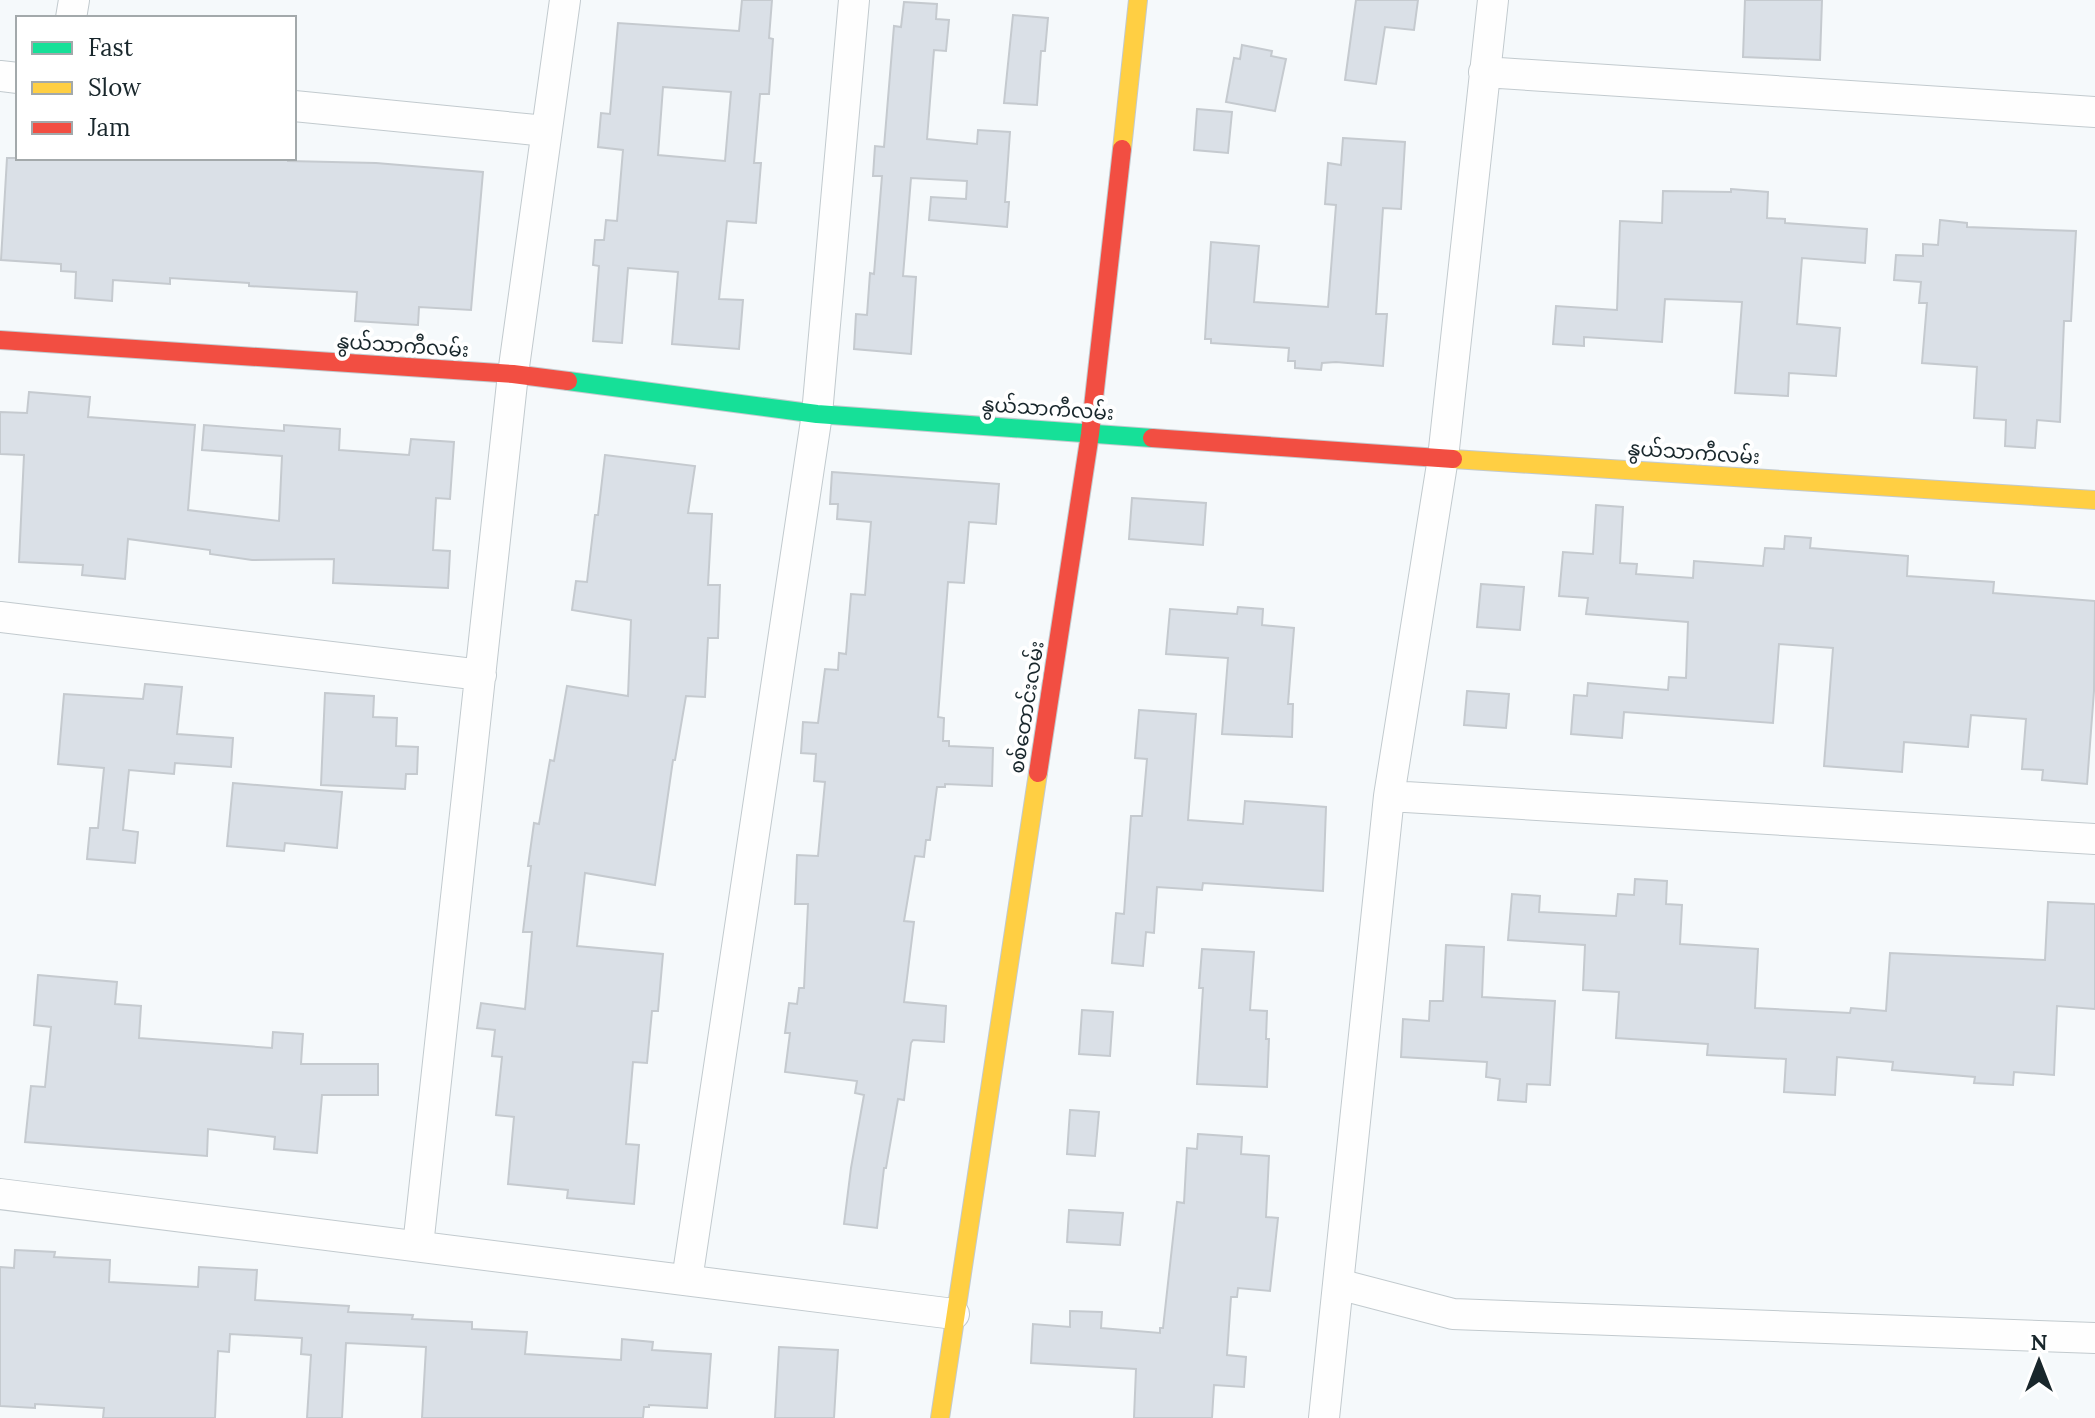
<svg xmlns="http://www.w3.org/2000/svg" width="2095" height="1418" viewBox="0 0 2095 1418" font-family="Lora,'Noto Sans Myanmar',serif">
<rect width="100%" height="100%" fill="#f5f9fb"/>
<path fill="#dae0e7" stroke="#c5cacf" stroke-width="2" fill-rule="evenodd" d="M 742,0 L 772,0 L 769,38 L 773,39 L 769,94 L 760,94 L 754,163 L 761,163 L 756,223 L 727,221 L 719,299 L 743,300 L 739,349 L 672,344 L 678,272 L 628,268 L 622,343 L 593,341 L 599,266 L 593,265 L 595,240 L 604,240 L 606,220 L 617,221 L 623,150 L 598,147 L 601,113 L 610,114 L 618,23 L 739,31 ZM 663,87 L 731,92 L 725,161 L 658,155 Z
M 1356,0 L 1418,0 L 1414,30 L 1385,27 L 1376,84 L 1345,80 Z
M 1745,0 L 1822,0 L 1820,60 L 1743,57 Z
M 904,2 L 937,4 L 936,19 L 949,20 L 946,51 L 934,50 L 927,139 L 977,144 L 978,130 L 1010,132 L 1005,202 L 1009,202 L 1007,227 L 929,220 L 931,197 L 966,199 L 967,181 L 911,178 L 903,276 L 916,277 L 911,354 L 854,349 L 856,314 L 867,315 L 870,273 L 874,274 L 882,176 L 873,176 L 875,146 L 884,147 L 894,26 L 901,27 Z
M 1013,15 L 1048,18 L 1045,51 L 1041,51 L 1037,105 L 1004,103 Z
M 1242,45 L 1272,51 L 1271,56 L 1286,59 L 1275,111 L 1226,102 L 1234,58 L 1240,59 Z
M 1197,109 L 1232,112 L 1228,153 L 1194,150 Z
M 1343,138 L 1405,142 L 1401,209 L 1383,208 L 1376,314 L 1387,314 L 1383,366 L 1336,362 L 1322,363 L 1321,370 L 1295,368 L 1295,361 L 1288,361 L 1289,348 L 1211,343 L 1211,339 L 1205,339 L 1211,242 L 1259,246 L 1254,302 L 1328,307 L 1336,205 L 1325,204 L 1328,163 L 1341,165 Z
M 7,158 L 288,158 L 288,161 L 376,163 L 483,172 L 471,310 L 419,307 L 418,325 L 355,321 L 357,292 L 249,286 L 249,283 L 170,278 L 170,284 L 113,280 L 112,301 L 75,298 L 76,272 L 61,271 L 61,264 L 1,260 Z
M 1731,189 L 1768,192 L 1767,218 L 1785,219 L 1785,223 L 1867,229 L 1865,263 L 1802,258 L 1797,324 L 1840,328 L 1836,376 L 1789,373 L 1788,396 L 1735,393 L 1742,302 L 1665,299 L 1662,342 L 1584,337 L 1584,346 L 1553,344 L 1556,306 L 1617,310 L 1620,221 L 1662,223 L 1663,191 L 1731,192 Z
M 1940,220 L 1967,223 L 1967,227 L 2076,231 L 2071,321 L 2064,321 L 2060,422 L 2037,420 L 2035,448 L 2005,446 L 2006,420 L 1974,418 L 1977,367 L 1922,363 L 1927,303 L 1919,303 L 1921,282 L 1894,280 L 1896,255 L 1923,256 L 1923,244 L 1938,245 Z
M 29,392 L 90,397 L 88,417 L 195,425 L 188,510 L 279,521 L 282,456 L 202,450 L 204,425 L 284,431 L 284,425 L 340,429 L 339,450 L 409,455 L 411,439 L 454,442 L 450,499 L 436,498 L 433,550 L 450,551 L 448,588 L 333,583 L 334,559 L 252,560 L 210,554 L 210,550 L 128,539 L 125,579 L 82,575 L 83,565 L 19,562 L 24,455 L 0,454 L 0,412 L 27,413 Z
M 605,455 L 695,466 L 688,513 L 712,514 L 708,585 L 720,585 L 718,638 L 708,638 L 705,697 L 686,696 L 675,760 L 673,760 L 655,885 L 585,873 L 577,946 L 663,954 L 658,1011 L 652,1011 L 647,1063 L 633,1062 L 626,1144 L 639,1145 L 634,1204 L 567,1198 L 568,1190 L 508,1184 L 514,1117 L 496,1115 L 502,1057 L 492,1056 L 495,1030 L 477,1028 L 481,1003 L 525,1009 L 532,932 L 523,932 L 531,866 L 528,866 L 534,823 L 539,824 L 550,760 L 554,761 L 567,686 L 628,696 L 631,620 L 572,610 L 576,581 L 587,582 L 595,515 L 598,515 Z
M 832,472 L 999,484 L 996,524 L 969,522 L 964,583 L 948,582 L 938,717 L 944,718 L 943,741 L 949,741 L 949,746 L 993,748 L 992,786 L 945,784 L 945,787 L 937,787 L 930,840 L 926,840 L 924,857 L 915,856 L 904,921 L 914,922 L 904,1002 L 946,1006 L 944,1042 L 913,1040 L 911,1043 L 904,1100 L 898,1099 L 886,1168 L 884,1168 L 877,1228 L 844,1224 L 851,1168 L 864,1095 L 855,1093 L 857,1081 L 785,1072 L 790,1033 L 785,1033 L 789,1003 L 797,1004 L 799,988 L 804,988 L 808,904 L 795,904 L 797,855 L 818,856 L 825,782 L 814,781 L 816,754 L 801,753 L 803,722 L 818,723 L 825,669 L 838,670 L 839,653 L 846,654 L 851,594 L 865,595 L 871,522 L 837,519 L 838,504 L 830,504 Z
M 1132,498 L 1206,503 L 1203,545 L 1129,539 Z
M 1596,505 L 1623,507 L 1620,563 L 1637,564 L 1636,574 L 1693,578 L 1694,561 L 1763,566 L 1765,548 L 1784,549 L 1785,536 L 1811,538 L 1810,548 L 1908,556 L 1907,576 L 1994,582 L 1993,593 L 2095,601 L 2094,691 L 2087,784 L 2042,780 L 2043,770 L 2022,769 L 2026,719 L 1971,715 L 1968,747 L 1904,742 L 1902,772 L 1824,766 L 1833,648 L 1779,644 L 1773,723 L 1624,712 L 1622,738 L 1571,734 L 1574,695 L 1587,696 L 1588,683 L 1668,690 L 1669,677 L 1686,678 L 1688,622 L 1586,614 L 1588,598 L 1559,596 L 1563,552 L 1593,554 Z
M 1481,584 L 1524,587 L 1520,630 L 1477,627 Z
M 1238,607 L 1263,609 L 1262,625 L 1294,628 L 1288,704 L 1293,704 L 1292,737 L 1222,734 L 1228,658 L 1166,654 L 1170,609 L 1237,614 Z
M 145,684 L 182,687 L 177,734 L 233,738 L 231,767 L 175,763 L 174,774 L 129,770 L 123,830 L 138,832 L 135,863 L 87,859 L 90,828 L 98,828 L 104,768 L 58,764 L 64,694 L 143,699 Z
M 1467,691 L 1509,694 L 1506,728 L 1464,725 Z
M 325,693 L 374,696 L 373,717 L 397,718 L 396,746 L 418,747 L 417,774 L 406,774 L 405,789 L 321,785 Z
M 1139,710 L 1196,714 L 1188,820 L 1243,824 L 1245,801 L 1326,807 L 1323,891 L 1203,883 L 1202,890 L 1157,887 L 1154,933 L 1146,932 L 1143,966 L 1112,963 L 1116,913 L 1124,914 L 1131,816 L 1142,816 L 1147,759 L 1135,758 Z
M 233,783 L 342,792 L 337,848 L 285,843 L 284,851 L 227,846 Z
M 1635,879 L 1667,881 L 1666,904 L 1682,905 L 1680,944 L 1758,949 L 1755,1008 L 1850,1013 L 1851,1008 L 1886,1011 L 1890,953 L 2045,960 L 2048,902 L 2095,904 L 2095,1009 L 2057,1006 L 2054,1075 L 2014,1072 L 2013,1085 L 1974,1083 L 1975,1077 L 1892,1070 L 1893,1062 L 1837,1057 L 1835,1095 L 1784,1092 L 1786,1059 L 1707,1055 L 1708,1044 L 1616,1038 L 1619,992 L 1583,990 L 1585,945 L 1508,940 L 1512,894 L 1540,896 L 1539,912 L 1616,916 L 1618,894 L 1634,895 Z
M 1446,945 L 1484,947 L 1482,997 L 1555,1001 L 1550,1085 L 1527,1084 L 1526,1102 L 1498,1100 L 1500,1079 L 1486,1077 L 1487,1062 L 1401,1057 L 1403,1019 L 1429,1021 L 1430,1001 L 1443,1001 Z
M 1202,949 L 1254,952 L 1250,1010 L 1267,1011 L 1266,1039 L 1269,1039 L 1267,1087 L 1197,1084 L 1203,988 L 1199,988 Z
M 38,975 L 117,982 L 115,1004 L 141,1006 L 139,1038 L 272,1048 L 273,1032 L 303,1034 L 301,1064 L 378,1064 L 378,1095 L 322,1095 L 317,1153 L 274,1149 L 275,1137 L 208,1129 L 207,1156 L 25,1142 L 31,1086 L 45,1087 L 51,1027 L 34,1025 Z
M 1082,1010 L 1113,1012 L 1110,1056 L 1079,1054 Z
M 1070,1110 L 1099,1112 L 1095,1156 L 1067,1154 Z
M 1198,1134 L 1242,1137 L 1241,1154 L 1269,1156 L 1266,1217 L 1278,1218 L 1270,1291 L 1238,1288 L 1237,1297 L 1231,1297 L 1227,1355 L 1246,1357 L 1244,1387 L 1214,1385 L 1212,1418 L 1134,1418 L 1136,1369 L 1031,1363 L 1033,1324 L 1070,1327 L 1070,1311 L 1102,1312 L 1101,1328 L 1160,1333 L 1160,1328 L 1163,1328 L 1177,1202 L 1184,1203 L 1187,1148 L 1197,1149 Z
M 1069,1210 L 1123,1213 L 1120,1245 L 1067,1242 Z
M 15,1250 L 55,1252 L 54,1257 L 110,1260 L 109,1282 L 198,1287 L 199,1267 L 257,1270 L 255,1300 L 349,1306 L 348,1312 L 413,1315 L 412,1319 L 472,1322 L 472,1329 L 527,1332 L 525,1354 L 621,1360 L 622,1339 L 653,1342 L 652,1350 L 711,1354 L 707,1408 L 649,1405 L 649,1407 L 644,1407 L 643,1418 L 422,1418 L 426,1347 L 346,1343 L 342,1418 L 307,1418 L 311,1355 L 301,1354 L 302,1338 L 230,1334 L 229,1352 L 218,1351 L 215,1418 L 103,1418 L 104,1408 L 35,1404 L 35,1408 L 0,1406 L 0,1267 L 14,1268 Z
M 779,1347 L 838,1350 L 834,1418 L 775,1418 Z"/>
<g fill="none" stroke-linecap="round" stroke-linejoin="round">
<defs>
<path id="street" d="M 71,18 L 74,0
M 1484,72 L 2095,112
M 0,76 L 18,78
M 294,106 L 546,131
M 0,617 L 481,675
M 1389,796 L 2095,839
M 0,1194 L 954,1314
M 418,1246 L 513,374 L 565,0
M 687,1280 L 817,414 L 854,0
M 1338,1284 L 1453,1314 L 2095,1338
M 1324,1418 L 1389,796 L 1443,458 L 1493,0"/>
<path id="fast" d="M 568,381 L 817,414 L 1152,438"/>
<path id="slow" d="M 1122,149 L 1138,0
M 1453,459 L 2095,500
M 940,1418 L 1038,773"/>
<path id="jam" d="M 0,340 L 513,374 L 568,381
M 1152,438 L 1453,459
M 1038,773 L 1090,434 L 1122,149"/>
</defs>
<use href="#street" stroke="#c2cace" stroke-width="32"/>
<use href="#fast" stroke="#c2cace" stroke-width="20"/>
<use href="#slow" stroke="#c2cace" stroke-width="20"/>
<use href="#jam" stroke="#c2cace" stroke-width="20"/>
<use href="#street" stroke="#fefefe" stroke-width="30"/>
<use href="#fast" stroke="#16e098" stroke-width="18"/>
<use href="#slow" stroke="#ffcf43" stroke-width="18"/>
<use href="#jam" stroke="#f24e42" stroke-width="18"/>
</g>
<g text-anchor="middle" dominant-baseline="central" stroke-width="8" stroke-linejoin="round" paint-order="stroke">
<g font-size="20" fill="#19272c" stroke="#fff">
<text transform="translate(403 345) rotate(4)">နွယ်သာကီလမ်း</text>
<text transform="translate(1048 408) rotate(4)">နွယ်သာကီလမ်း</text>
<text transform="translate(1694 452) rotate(4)">နွယ်သာကီလမ်း</text>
<text transform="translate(1026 707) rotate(-81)">စစ်တောင်းလမ်း</text>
</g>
</g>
<rect x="16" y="16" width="280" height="144" fill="#ffffff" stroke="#a3a9ab" stroke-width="2"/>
<rect x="32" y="42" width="40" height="12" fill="#16e098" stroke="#a3a9ab" stroke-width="2"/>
<text x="88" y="56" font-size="24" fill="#19272c">Fast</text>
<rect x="32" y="82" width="40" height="12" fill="#ffcf43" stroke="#a3a9ab" stroke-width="2"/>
<text x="88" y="96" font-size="24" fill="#19272c">Slow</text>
<rect x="32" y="122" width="40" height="12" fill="#f24e42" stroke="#a3a9ab" stroke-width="2"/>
<text x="88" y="136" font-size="24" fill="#19272c">Jam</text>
<g transform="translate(2039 1362)" stroke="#ffffff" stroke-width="6" paint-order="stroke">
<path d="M0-6L14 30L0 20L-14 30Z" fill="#19272c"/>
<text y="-12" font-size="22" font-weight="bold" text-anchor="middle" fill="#19272c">N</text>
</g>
</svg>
